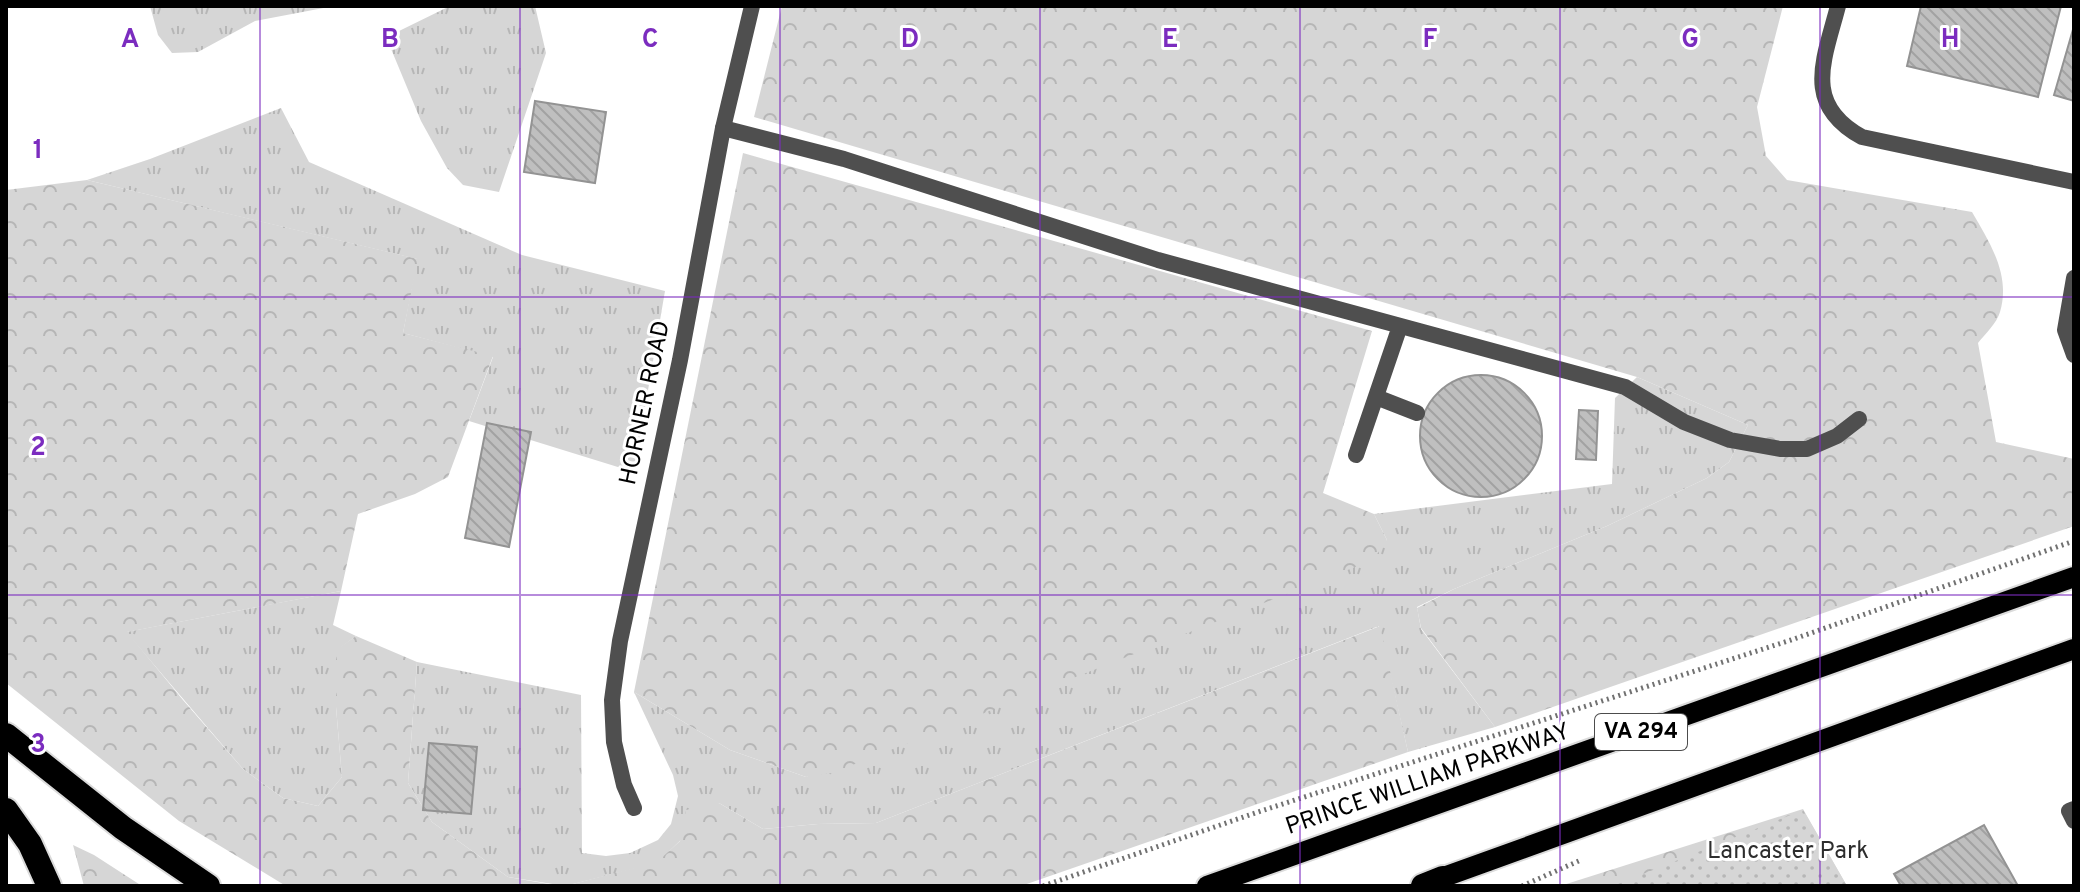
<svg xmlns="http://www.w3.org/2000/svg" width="2080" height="892" viewBox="0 0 2080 892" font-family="Overpass,sans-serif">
<defs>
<pattern id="grass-tufts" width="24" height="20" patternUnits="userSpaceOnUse" patternTransform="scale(2)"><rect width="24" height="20" fill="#d6d6d6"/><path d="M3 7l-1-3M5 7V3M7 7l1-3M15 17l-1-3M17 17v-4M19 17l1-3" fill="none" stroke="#b6b6b6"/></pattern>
<pattern id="forest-crowns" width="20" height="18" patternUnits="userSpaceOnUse" patternTransform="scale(2)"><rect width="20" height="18" fill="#d6d6d6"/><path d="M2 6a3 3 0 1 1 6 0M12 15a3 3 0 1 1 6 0" fill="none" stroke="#b6b6b6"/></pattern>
<pattern id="park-dots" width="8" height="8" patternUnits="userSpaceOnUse" patternTransform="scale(2)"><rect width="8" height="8" fill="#d6d6d6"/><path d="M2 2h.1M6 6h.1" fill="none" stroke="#b6b6b6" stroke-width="1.8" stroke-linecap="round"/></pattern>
<pattern id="building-back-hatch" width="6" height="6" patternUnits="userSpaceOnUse" patternTransform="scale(2)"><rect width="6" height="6" fill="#bfbfbf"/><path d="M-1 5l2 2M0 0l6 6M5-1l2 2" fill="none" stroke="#a2a2a2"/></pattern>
</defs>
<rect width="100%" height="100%" fill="#fff"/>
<path fill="url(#grass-tufts)" d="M 150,6 L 334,6 L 255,21 L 198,52 L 172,53 L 158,35 Z
M 450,6 L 535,6 L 546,53 L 499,192 L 463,185 L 447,168 L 421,121 L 389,44 L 397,32 Z
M 281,108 L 309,162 L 522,255 L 665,291 L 634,472 L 469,421 L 493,357 L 403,333 L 417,259 L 87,180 L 150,159 Z
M 1637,377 L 1748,425 L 1729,462 L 1707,478 L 1607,526 L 1454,589 L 1417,607 L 1421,629 L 1495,727 L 1408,752 L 1379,626 L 876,823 L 818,824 L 763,829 L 719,803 L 657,863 L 565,886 L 508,877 L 432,822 L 408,783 L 417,662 L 581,695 L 582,853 L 606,856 L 630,853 L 658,840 L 671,824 L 678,796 L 673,775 L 634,692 L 730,750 L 806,777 L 1387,540 L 1374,514 L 1612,484 L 1615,398 Z
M 341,591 L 333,625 L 356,636 L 336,651 L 336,707 L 342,777 L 318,806 L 283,798 L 243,769 L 126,632 Z"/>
<path fill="url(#forest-crowns)" d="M 782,6 L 1783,6 L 1757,107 L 1766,156 L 1787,180 L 1972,212 C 1990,243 2011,275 2000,312 C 1997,323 1985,334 1978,343 L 1996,442 L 2074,459 L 2074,526 L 1495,727 L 1421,628 L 1417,608 L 1454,589 L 1607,526 L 1707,478 L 1729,462 L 1748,425 L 1637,377 L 754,117 Z
M 743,153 L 1372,331 L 1323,493 L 1374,514 L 1387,540 L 1373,560 L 832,773 L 806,777 L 730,750 L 634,692 Z
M 87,180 L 418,259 L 403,333 L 493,356 L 448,477 L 415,494 L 358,514 L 341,591 L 127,632 L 183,700 L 243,769 L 283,798 L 318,806 L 342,777 L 336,707 L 336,650 L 356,636 L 417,662 L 408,783 L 432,822 L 508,877 L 560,886 L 286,886 L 179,821 L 6,683 L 6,190 Z
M 1380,626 L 1408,752 L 1021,886 L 565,886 L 657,862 L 680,841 L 686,810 L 719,803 L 763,829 L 818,824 L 876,823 Z
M 1803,809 L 1847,886 L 1560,886 Z
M 73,845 L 94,855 L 142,886 L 84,886 Z"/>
<path fill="url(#park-dots)" d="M 1803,810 L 1847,886 L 1613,886 Z"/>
<path fill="url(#building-back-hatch)" stroke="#939393" stroke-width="2" d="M 1921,6 L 2061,6 L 2038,97 L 1907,66 Z
M 2074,26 L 2074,101 L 2054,95 Z
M 535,101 L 606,112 L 595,183 L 524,172 Z
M1420 436a61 61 0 1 1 122 0a61 61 0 1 1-122 0Z
M 1579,410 L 1598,411 L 1596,460 L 1576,459 Z
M 487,423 L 531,432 L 509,547 L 465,538 Z
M 429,743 L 477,747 L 471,814 L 423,810 Z
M 1984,825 L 2018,886 L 1901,886 L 1894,874 Z"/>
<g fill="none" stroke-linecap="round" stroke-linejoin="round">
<defs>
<path id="primary" d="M 1430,882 L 2074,649
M 1207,886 L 2074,577"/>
<path id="highway" d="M 6,735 L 123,828 L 208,886
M 6,810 L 30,844 L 49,886
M 1423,886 L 1443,878"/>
</defs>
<use href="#primary" stroke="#dbdbdb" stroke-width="24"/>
<use href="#highway" stroke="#dbdbdb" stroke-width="28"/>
<path stroke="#717171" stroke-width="5" stroke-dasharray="2 4" stroke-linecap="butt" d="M 1043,886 L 1261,811 L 1791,640 L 2074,541
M 1522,886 L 1581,860"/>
<path stroke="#4f4f4f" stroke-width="16" d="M 723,128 L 844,159 L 1158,260 L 1625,387 L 1684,422 L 1730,440 L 1780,449 L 1807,449 L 1837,436 L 1859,419
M 2074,278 L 2065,330 L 2074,355
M 1376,397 L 1417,413
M 1356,455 L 1400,326"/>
<path stroke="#4f4f4f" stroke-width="16" d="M 1838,6 C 1824,60 1802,104 1862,137 L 2074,182
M 634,808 L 624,785 L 614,742 L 612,700 L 620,641 L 680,360 L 723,128 L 752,6
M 2074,809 L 2069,811 L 2074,821"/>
<use href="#primary" stroke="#000" stroke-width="20"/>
<use href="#highway" stroke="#000" stroke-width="24"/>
</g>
<path fill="none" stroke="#7b2cbf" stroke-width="2" stroke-opacity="0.55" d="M 260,6 L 260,886M 520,6 L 520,886M 780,6 L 780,886M 1040,6 L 1040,886M 1300,6 L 1300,886M 1560,6 L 1560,886M 1820,6 L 1820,886M 6,297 L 2074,297M 6,595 L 2074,595"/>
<g text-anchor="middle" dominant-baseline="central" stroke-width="6" stroke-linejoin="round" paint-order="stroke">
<rect fill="#fff" stroke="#4c4c4c" stroke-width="2" x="1595" y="714" width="92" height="36" rx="6"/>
<g font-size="22" font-weight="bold" fill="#000">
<text x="1641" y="732">VA 294</text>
</g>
<g font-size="24" fill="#000" stroke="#fff">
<text transform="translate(646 403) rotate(-78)">HORNER ROAD</text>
<text transform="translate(1428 780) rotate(-19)">PRINCE WILLIAM PARKWAY</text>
</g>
<g font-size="24" fill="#2d2d2d" stroke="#fff">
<text x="1788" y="852">Lancaster Park</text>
</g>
</g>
<g font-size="26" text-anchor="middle" font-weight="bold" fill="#7b2cbf" stroke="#fff" stroke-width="6" stroke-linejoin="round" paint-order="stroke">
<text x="130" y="47">A</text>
<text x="390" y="47">B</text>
<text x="650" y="47">C</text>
<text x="910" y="47">D</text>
<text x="1170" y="47">E</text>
<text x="1430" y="47">F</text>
<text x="1690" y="47">G</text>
<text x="1950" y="47">H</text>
<text x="38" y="158">1</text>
<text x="38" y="455">2</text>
<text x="38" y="752">3</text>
</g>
<rect width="2080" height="892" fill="none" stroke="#000000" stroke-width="16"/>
</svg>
